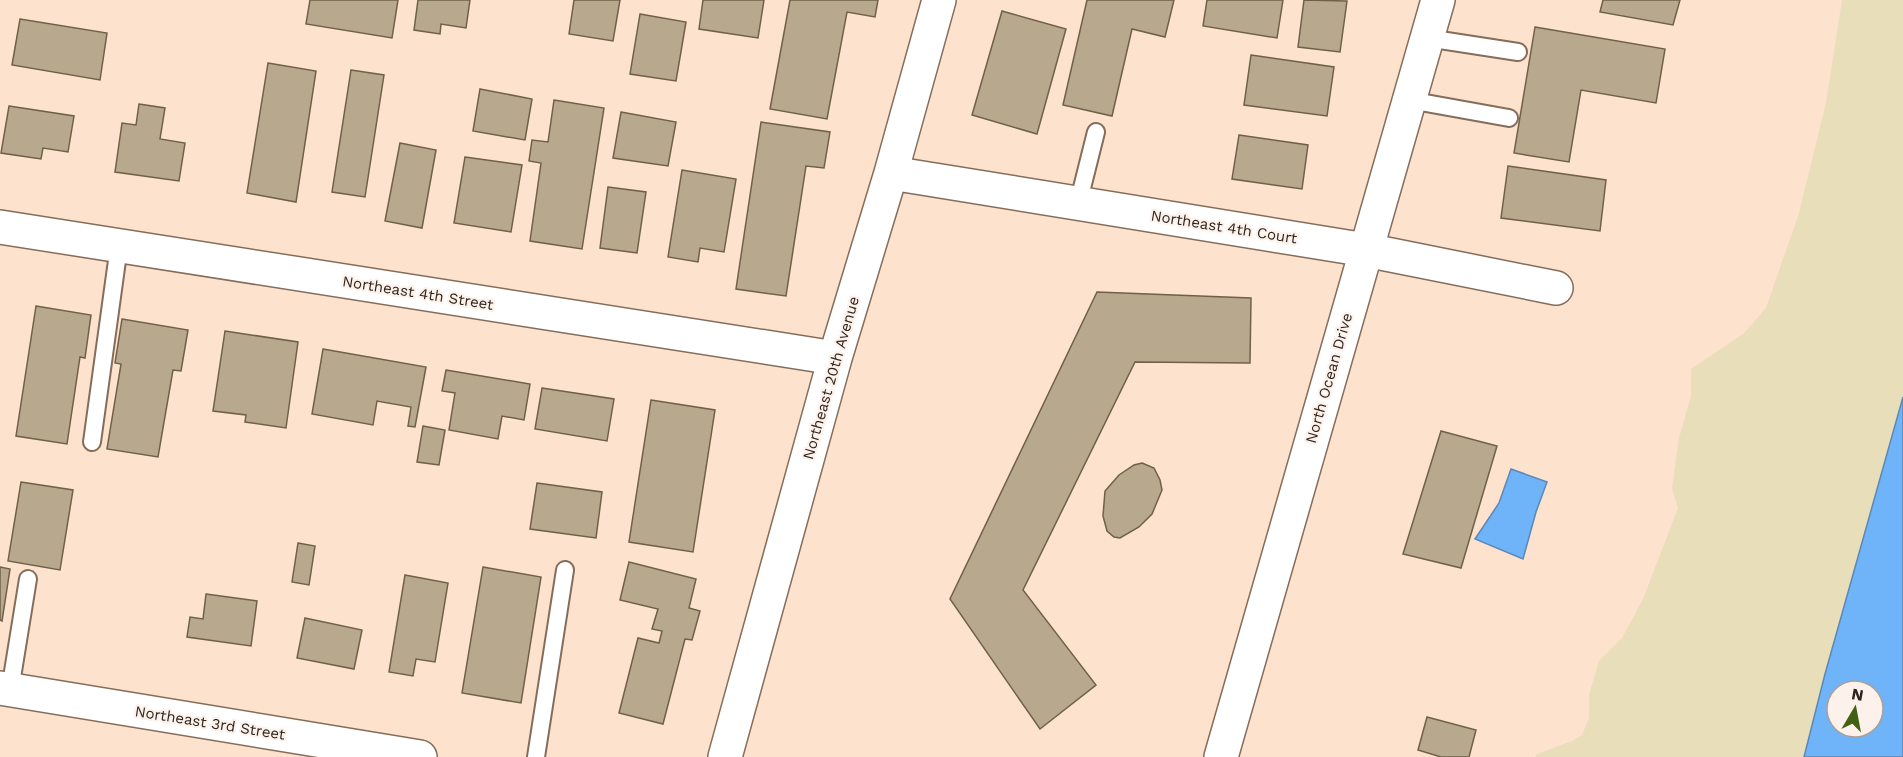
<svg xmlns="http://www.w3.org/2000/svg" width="1903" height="757" viewBox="0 0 1903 757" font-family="'Work Sans',sans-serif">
<rect width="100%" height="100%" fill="#fde2ce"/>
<path fill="#e8deb9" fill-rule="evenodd" d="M 1842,0 L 1903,0 L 1903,757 L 1535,757 L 1537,754 L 1572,741 L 1582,735 L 1589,718 L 1589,695 L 1599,661 L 1622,638 L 1643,599 L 1678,508 L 1672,488 L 1679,438 L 1691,396 L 1691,369 L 1743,334 L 1766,308 L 1799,213 L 1826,103 ZM 1837,691 L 1873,691 L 1873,727 L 1837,727 Z"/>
<path fill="#6fb3f9" stroke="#5c88b7" stroke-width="1.5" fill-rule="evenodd" d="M 1903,397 L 1903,757 L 1804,757 L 1825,674 ZM 1837,691 L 1873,691 L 1873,727 L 1837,727 Z
M 1511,469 L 1547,482 L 1536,512 L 1523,559 L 1475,539 L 1499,503 Z"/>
<path fill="#b8a88e" stroke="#6f6149" stroke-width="1.5" d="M 310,0 L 398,0 L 392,38 L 306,24 Z
M 418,0 L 470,0 L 466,28 L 441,24 L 440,34 L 414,30 Z
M 574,0 L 620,0 L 613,41 L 569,34 Z
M 703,0 L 764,0 L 758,38 L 699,29 Z
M 790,0 L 878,0 L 875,17 L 847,12 L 827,119 L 770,109 Z
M 1087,0 L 1174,0 L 1165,37 L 1132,29 L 1112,116 L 1063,105 Z
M 1207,0 L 1283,0 L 1277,38 L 1203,26 Z
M 1304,0 L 1347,1 L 1340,52 L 1298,47 Z
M 1603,0 L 1680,0 L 1673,25 L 1600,12 Z
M 1002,11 L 1066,29 L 1037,134 L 972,115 Z
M 640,14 L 686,22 L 676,81 L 630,74 Z
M 20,19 L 107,33 L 100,80 L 12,65 Z
M 1535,27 L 1665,49 L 1656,103 L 1581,90 L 1569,162 L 1514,153 Z
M 1251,55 L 1334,67 L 1327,116 L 1244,105 Z
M 268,63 L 316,71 L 296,202 L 247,193 Z
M 351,70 L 384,75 L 365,197 L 332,192 Z
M 480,89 L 532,99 L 525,140 L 473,131 Z
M 554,100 L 604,108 L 582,249 L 530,241 L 541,163 L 529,161 L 532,140 L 548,142 Z
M 139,104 L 165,108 L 160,139 L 185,143 L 179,181 L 115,172 L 122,123 L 136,125 Z
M 9,106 L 74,116 L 68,152 L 43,148 L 41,159 L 1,153 Z
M 621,112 L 676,122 L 668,166 L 613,158 Z
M 761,122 L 830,132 L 824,168 L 806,166 L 786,296 L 736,289 Z
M 1239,135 L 1308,145 L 1302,189 L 1232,179 Z
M 400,143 L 436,150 L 422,228 L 385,221 Z
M 465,157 L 522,165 L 511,232 L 454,223 Z
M 1508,166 L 1606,180 L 1600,231 L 1501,218 Z
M 682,170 L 736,179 L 724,252 L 700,248 L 698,262 L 668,257 Z
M 608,187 L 646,192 L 637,253 L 600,248 Z
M 1097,292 L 1251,298 L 1250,363 L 1135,362 L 1023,590 L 1096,685 L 1040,729 L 950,599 Z
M 36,306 L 91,315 L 85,358 L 80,357 L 67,444 L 16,436 Z
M 122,319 L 188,330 L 181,371 L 173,370 L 158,457 L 107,449 L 121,364 L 115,363 Z
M 225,331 L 298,342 L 286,428 L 245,422 L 246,415 L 213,411 Z
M 323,349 L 426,367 L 415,427 L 408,426 L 411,407 L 377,401 L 373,425 L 312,414 Z
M 446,370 L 530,384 L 524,420 L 502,416 L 498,439 L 449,430 L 455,393 L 442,391 Z
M 542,388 L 614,399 L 607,441 L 535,429 Z
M 651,400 L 715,410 L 693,552 L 629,542 Z
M 423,426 L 445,430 L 439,465 L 417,462 Z
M 1441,431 L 1497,446 L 1461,568 L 1403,554 Z
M 1142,463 L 1154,468 L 1160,480 L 1162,490 L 1152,514 L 1139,527 L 1120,538 L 1114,537 L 1107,531 L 1103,516 L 1105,491 L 1119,475 L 1134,465 Z
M 21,482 L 73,490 L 60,570 L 8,561 Z
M 537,483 L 602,492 L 596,538 L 530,529 Z
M 298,543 L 315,546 L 309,585 L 292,582 Z
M 629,562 L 696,579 L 689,608 L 700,611 L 692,640 L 685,639 L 663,724 L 619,713 L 638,638 L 659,643 L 662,631 L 652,629 L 658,609 L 620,600 Z
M 0,567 L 10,569 L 2,621 L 0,620 Z
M 483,567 L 541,577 L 521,703 L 462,693 Z
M 405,575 L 448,583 L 435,662 L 416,659 L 413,676 L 389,672 Z
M 206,594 L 257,601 L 251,646 L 187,637 L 190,617 L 203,619 Z
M 305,618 L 362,630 L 354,669 L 297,658 Z
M 1427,717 L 1476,730 L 1469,757 L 1441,757 L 1418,750 Z"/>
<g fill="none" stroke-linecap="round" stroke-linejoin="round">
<defs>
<path id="service" d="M 1427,38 L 1518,52
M 1409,100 L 1509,118
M 1078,204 L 1096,132
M 92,442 L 119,246
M 10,690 L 28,579
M 536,757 L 565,570"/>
<path id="minor" d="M 891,173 L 1366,250 L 1556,288
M 0,227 L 835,358
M 0,688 L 420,757
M 725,757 L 835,358 L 891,173 L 939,0"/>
<path id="secondary" d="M 1221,757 L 1438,0"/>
</defs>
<use href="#service" stroke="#846d5b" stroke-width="20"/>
<use href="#minor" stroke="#846d5b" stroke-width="36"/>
<use href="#secondary" stroke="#846d5b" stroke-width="36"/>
<use href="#service" stroke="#fff" stroke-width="16"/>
<use href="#minor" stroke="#fff" stroke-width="33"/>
<use href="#secondary" stroke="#fff" stroke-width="33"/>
</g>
<g text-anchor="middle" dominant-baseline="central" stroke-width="4.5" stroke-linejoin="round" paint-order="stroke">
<g font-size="15" fill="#2e241d" stroke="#fdf2eb">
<text transform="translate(1224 227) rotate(9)">Northeast 4th Court</text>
<text transform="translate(418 293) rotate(9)">Northeast 4th Street</text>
<text transform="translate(831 378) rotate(-74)">Northeast 20th Avenue</text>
<text transform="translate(1329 378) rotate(-74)">North Ocean Drive</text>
<text transform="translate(210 723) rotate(9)">Northeast 3rd Street</text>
</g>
</g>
<g transform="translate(1855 709) rotate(10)"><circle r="28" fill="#fdf2eb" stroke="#aaa099" stroke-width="1.5"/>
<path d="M0-4.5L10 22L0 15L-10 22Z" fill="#436114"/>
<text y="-9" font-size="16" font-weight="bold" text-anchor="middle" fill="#2e241d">N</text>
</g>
</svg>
